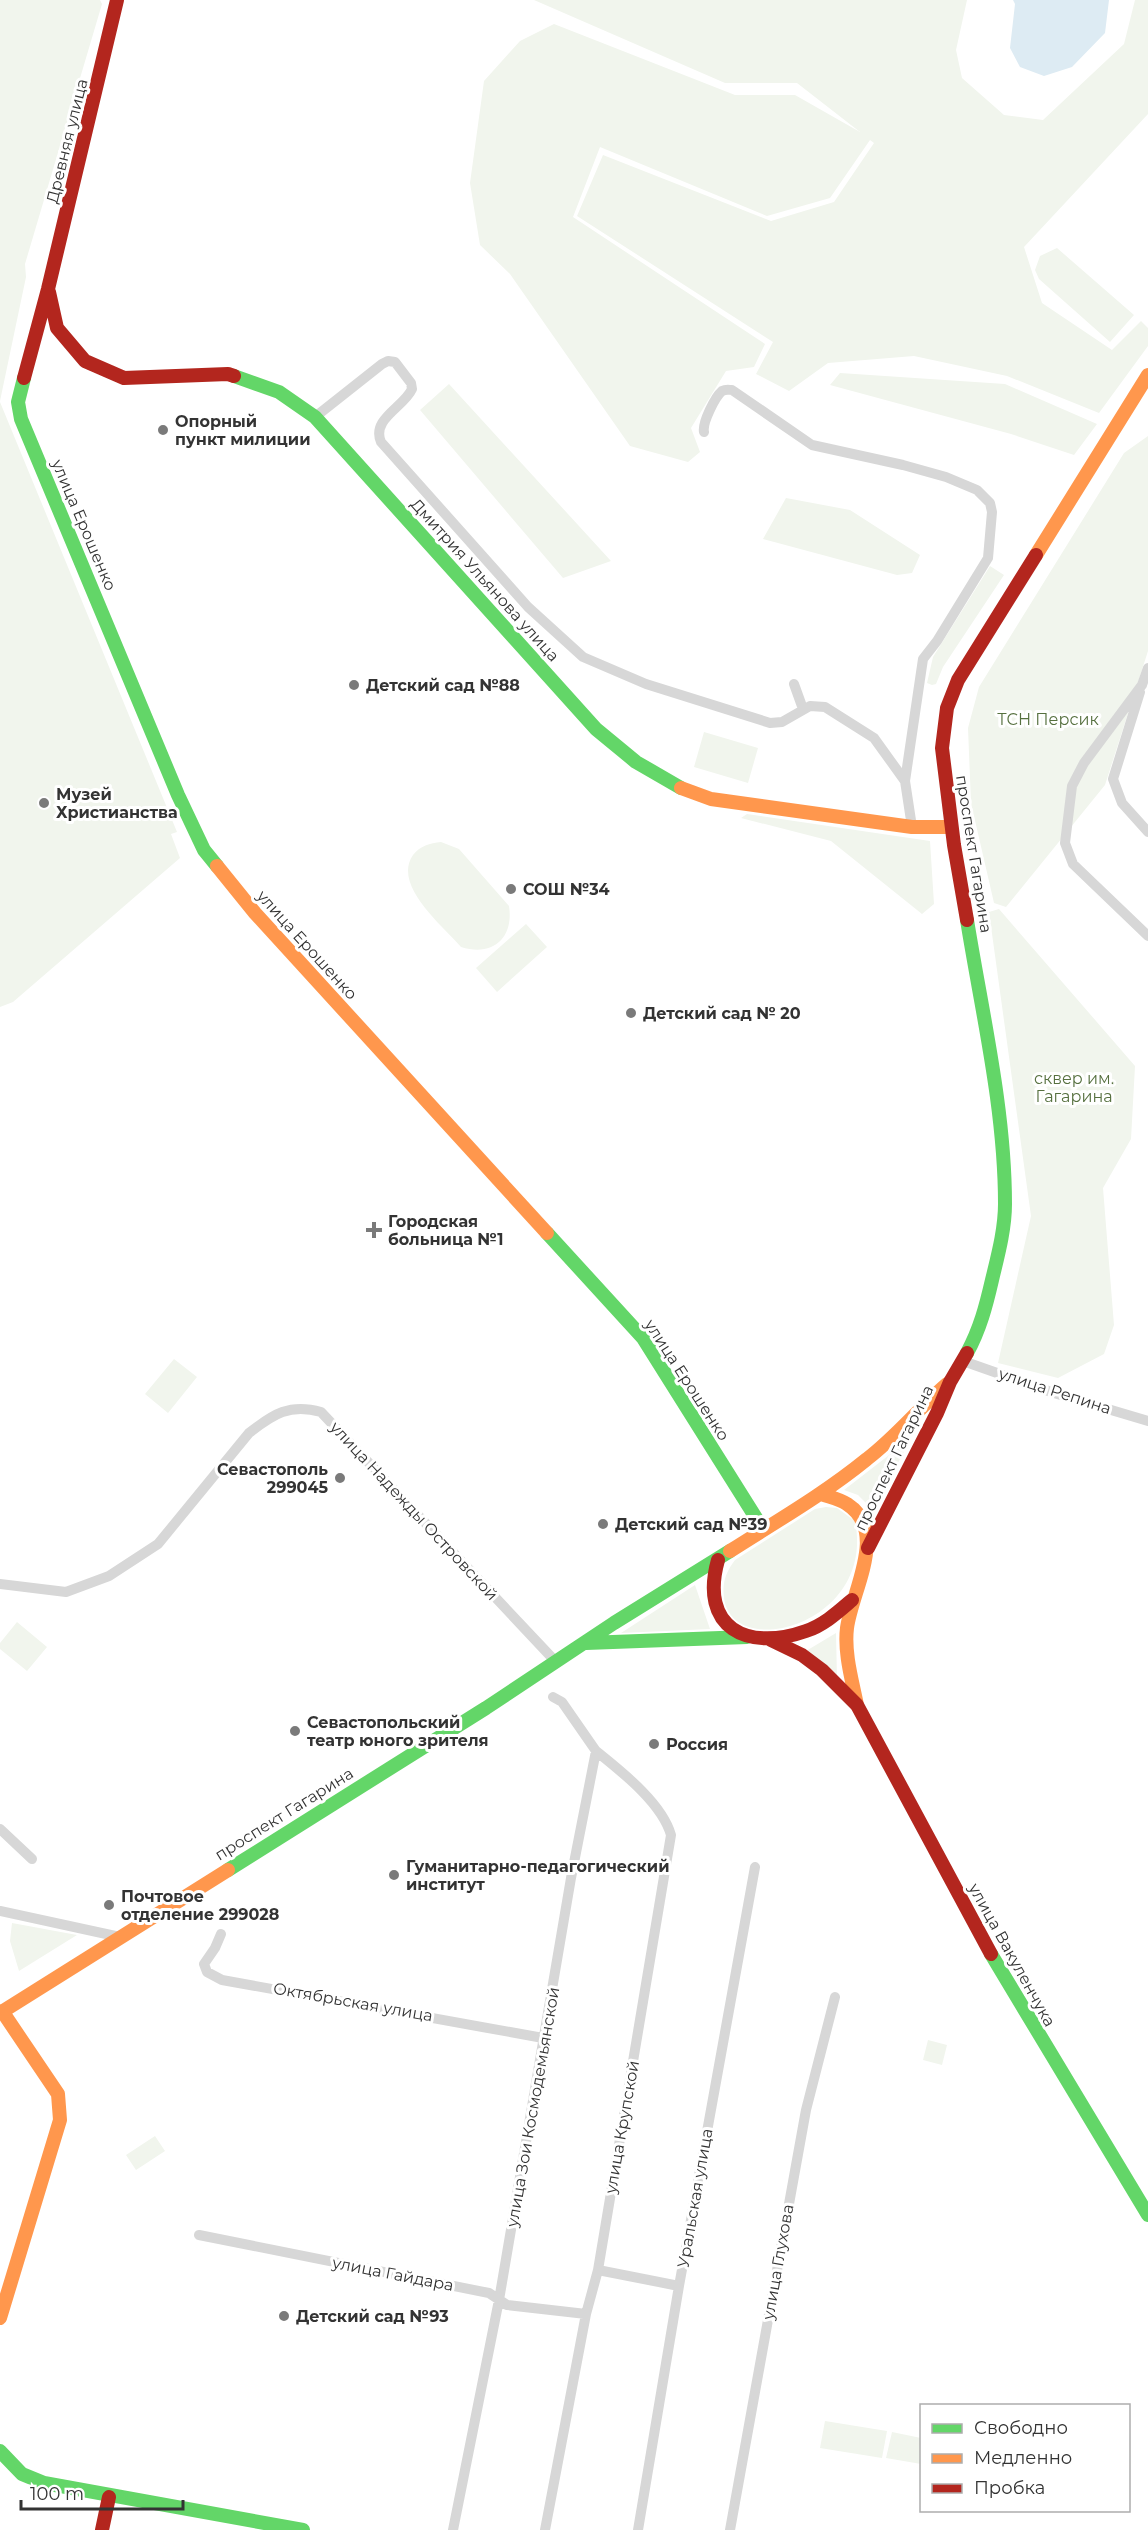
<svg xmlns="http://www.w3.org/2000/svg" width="1148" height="2530" viewBox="0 0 1148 2530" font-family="Montserrat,sans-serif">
<rect width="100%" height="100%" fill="#fff"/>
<path fill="#f1f5ed" d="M 0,0 L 100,0 L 102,4 L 25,264 L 26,277 L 0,401 Z
M 534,0 L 967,0 L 956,50 L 962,78 L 1004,115 L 1043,120 L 1124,44 L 1135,0 L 1148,0 L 1148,114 L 1024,247 L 1042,303 L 1112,350 L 1141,321 L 1148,328 L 1148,346 L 1099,413 L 1007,376 L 914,356 L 828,363 L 789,391 L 756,374 L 773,342 L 577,216 L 603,155 L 771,221 L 834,202 L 874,143 L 870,140 L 830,198 L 767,216 L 600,147 L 573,217 L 765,344 L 754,367 L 726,371 L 691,428 L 700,452 L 688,462 L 630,446 L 510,274 L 480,245 L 470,183 L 484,81 L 520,41 L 554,24 L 735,95 L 795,95 L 860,132 L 797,83 L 725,83 Z
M 1057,248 L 1134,315 L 1110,342 L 1039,279 L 1035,270 L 1040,256 Z
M 840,373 L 1005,384 L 1097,424 L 1074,455 L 1011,434 L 830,385 Z
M 449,384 L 611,561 L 563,578 L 420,410 Z
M 0,402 L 177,832 L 171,834 L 180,858 L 13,1002 L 0,1007 Z
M 1148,436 L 1148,651 L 1105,785 L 1006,907 L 994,903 L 971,803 L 968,728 L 979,687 L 1124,453 Z
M 786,498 L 850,510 L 920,555 L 912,573 L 897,575 L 763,539 Z
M 990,566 L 1004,575 L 943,667 L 936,684 L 932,685 L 927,683 L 933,657 Z
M 704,732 L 758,748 L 748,783 L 694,767 Z
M 747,814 L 930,841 L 934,904 L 922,914 L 831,841 L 741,818 Z
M 441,842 L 459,849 L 509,906 C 514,938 493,957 461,947 C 443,926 392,885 413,855 C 420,846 430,843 441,842 Z
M 999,909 L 1135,1066 L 1131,1139 L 1103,1188 L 1114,1325 L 1104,1354 L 1058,1378 L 998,1363 L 1031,1216 L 989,912 Z
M 526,924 L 547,947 L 497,992 L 476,968 Z
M 174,1359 L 197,1377 L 168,1413 L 145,1394 Z
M 902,1445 L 907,1446 L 873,1510 L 858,1495 L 844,1490 Z
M 826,1507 L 837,1508 L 855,1521 C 876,1625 732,1662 724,1598 C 722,1582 726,1572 735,1560 L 815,1509 Z
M 695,1585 L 710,1629 L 621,1633 Z
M 17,1622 L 47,1647 L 27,1671 L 0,1649 L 0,1643 Z
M 836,1633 L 837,1679 L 806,1651 Z
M 12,1923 L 77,1935 L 19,1971 L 10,1941 Z
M 928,2040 L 947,2045 L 942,2065 L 923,2060 Z
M 155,2136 L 165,2151 L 136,2170 L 126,2155 Z
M 825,2421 L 887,2431 L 882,2458 L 820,2448 Z
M 892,2432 L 921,2438 L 921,2464 L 886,2458 Z"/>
<path fill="#ddebf3" d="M 1013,0 L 1109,0 L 1105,33 L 1072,67 L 1044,76 L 1020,67 L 1010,48 L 1015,4 Z"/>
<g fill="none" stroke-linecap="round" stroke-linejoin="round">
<path stroke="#d7d7d7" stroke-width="10" d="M 315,417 L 382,364 L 388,361 L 395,362 L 411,383 L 412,389 C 404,407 371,419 381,442 L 528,607 L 583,657 L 646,684 L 770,723 L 782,722 L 810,706 L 825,707 L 874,738 L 905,781
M 704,432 C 702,423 715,397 722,391 C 726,389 729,390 732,390 L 812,445 L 903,465 L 946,477 L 977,490 L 990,503 L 992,512 L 988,558 L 937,641 L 923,659 L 905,781 L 912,827
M 1148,668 L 1142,685 L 1084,763 L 1072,786 L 1065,843 L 1073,864 L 1148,936
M 794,684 L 803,709
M 1140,692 L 1113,779 L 1122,803 L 1148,832
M 963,1361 L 1054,1393 L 1148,1421
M 0,1584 L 66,1592 L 109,1576 L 158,1544 L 249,1433 C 273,1414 290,1403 321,1412 L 556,1662
M 0,1829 L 32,1859
M 0,1911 L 120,1937
M 221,1934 L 215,1948 L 204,1964 L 207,1972 L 222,1980 L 543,2038
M 199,2235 L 489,2293 L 507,2305 L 586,2314
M 598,2270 L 679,2286
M 453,2530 L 499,2300 L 571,1878 L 596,1751 L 562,1702 L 553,1697
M 545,2530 L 586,2314 L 598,2270 L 671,1835 C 662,1803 622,1772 596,1751
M 638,2530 L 679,2286 L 755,1867
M 730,2530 L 806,2110 L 835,1997"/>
<path stroke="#63d668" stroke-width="14" d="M 234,376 L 279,392 L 315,417 L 596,729 L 636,762 L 681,788
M 24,378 L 18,402 L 21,419 L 178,795 L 204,850 L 217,866
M 967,920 C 982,1013 1005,1109 1005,1204 C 1005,1229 998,1255 992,1280 C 986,1306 980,1329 967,1353
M 547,1233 L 643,1338 L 763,1529
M 586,1643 L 747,1637
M 228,1870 L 486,1708 L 614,1623 L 730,1551
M 991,1954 L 1148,2215
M 0,2451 L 22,2474 L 44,2483 L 303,2530"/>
<path stroke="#ff974d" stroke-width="14" d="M 1036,555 L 1148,375
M 681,788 L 711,799 L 912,827 L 951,827
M 217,866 L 255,913 L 547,1233
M 821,1494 C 829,1497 840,1499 847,1504 C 889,1531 852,1590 847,1628 C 844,1653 852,1680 857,1705
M 730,1551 C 777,1521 824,1494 867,1459 C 896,1437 919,1408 947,1384
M 0,2013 L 228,1870
M 0,2318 L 60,2120 L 58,2094 L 2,2011"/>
<path stroke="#b3261e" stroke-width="14" d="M 49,292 L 57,328 L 85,361 L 124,378 L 228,374 L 234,376
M 24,378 L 48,289 L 117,0
M 967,920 L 954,845 L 942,748 L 947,708 L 958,680 L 1036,555
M 868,1548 L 937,1413 L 950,1382 L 967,1353
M 718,1560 C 699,1628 747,1652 806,1631 C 824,1625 838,1612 852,1600
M 771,1640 L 802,1655 L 822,1670 L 857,1705 L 991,1954
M 102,2530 L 109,2497"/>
</g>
<g fill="#7a7a7a" stroke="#fff" stroke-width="2">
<circle cx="163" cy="430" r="6"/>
<circle cx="354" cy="685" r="6"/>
<circle cx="44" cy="803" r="6"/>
<circle cx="511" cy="889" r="6"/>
<circle cx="631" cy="1013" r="6"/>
<path d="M371 1221h6v6h6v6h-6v6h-6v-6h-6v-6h6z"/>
<circle cx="340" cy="1478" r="6"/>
<circle cx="603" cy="1524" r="6"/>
<circle cx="295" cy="1731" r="6"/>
<circle cx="654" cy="1744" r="6"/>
<circle cx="394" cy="1875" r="6"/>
<circle cx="109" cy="1905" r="6"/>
<circle cx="284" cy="2316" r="6"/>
</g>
<g text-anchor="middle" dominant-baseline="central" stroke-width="6" stroke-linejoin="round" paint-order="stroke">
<g font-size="16" fill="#333" stroke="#fff">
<text transform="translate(67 141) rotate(-76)">Древняя улица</text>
<text transform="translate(84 525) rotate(67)">улица Ерошенко</text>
<text transform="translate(485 580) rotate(48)">Дмитрия Ульянова улица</text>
<text transform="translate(974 854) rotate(81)">проспект Гагарина</text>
<text transform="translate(307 945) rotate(48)">улица Ерошенко</text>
<text transform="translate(687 1380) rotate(57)">улица Ерошенко</text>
<text transform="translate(1055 1391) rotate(18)">улица Репина</text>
<text transform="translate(894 1458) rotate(-64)">проспект Гагарина</text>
<text transform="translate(414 1511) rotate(47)">улица Надежды Островской</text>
<text transform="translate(284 1814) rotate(-32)">проспект Гагарина</text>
<text transform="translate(1012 1955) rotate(61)">улица Вакуленчука</text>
<text transform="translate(353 2002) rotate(10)">Октябрьская улица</text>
<text transform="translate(533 2107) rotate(-80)">улица Зои Космодемьянской</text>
<text transform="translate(622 2127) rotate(-80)">улица Крупской</text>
<text transform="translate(695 2198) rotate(-80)">Уральская улица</text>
<text transform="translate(778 2262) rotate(-80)">улица Глухова</text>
<text transform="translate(393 2274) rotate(11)">улица Гайдара</text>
</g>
<g font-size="16" font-weight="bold" fill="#333" stroke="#fff" text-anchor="start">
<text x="175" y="421">Опорный<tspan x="175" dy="18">пункт милиции</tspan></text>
<text x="366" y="685">Детский сад №88</text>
<text x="56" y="794">Музей<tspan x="56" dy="18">Христианства</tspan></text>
<text x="523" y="889">СОШ №34</text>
<text x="643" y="1013">Детский сад № 20</text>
<text x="388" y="1221">Городская<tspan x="388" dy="18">больница №1</tspan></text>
<text x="328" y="1469" text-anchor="end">Севастополь<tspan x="328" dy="18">299045</tspan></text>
<text x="615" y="1524">Детский сад №39</text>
<text x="307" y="1722">Севастопольский<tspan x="307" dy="18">театр юного зрителя</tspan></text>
<text x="666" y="1744">Россия</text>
<text x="406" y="1866">Гуманитарно-педагогический<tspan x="406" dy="18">институт</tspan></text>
<text x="121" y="1896">Почтовое<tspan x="121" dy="18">отделение 299028</tspan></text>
<text x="296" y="2316">Детский сад №93</text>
</g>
<g font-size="16" fill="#56703f" stroke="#fff">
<text x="1048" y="719">ТСН Персик</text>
<text x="1074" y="1078">сквер им.<tspan x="1074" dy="18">Гагарина</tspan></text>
</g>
</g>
<rect x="920" y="2404" width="210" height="108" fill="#ffffff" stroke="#adadad" stroke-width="1.5"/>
<rect x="932" y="2424" width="30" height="9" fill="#63d668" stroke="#adadad" stroke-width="1.5"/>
<text x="974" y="2434" font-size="18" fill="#333333">Свободно</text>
<rect x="932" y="2454" width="30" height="9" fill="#ff974d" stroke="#adadad" stroke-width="1.5"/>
<text x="974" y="2464" font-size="18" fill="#333333">Медленно</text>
<rect x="932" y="2484" width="30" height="9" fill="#b3261e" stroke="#adadad" stroke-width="1.5"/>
<text x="974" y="2494" font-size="18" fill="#333333">Пробка</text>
<path d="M21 2500v9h162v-9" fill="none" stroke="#333333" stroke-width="3"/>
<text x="30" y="2500" font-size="18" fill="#333333" stroke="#ffffff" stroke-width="4.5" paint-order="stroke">100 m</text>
</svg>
